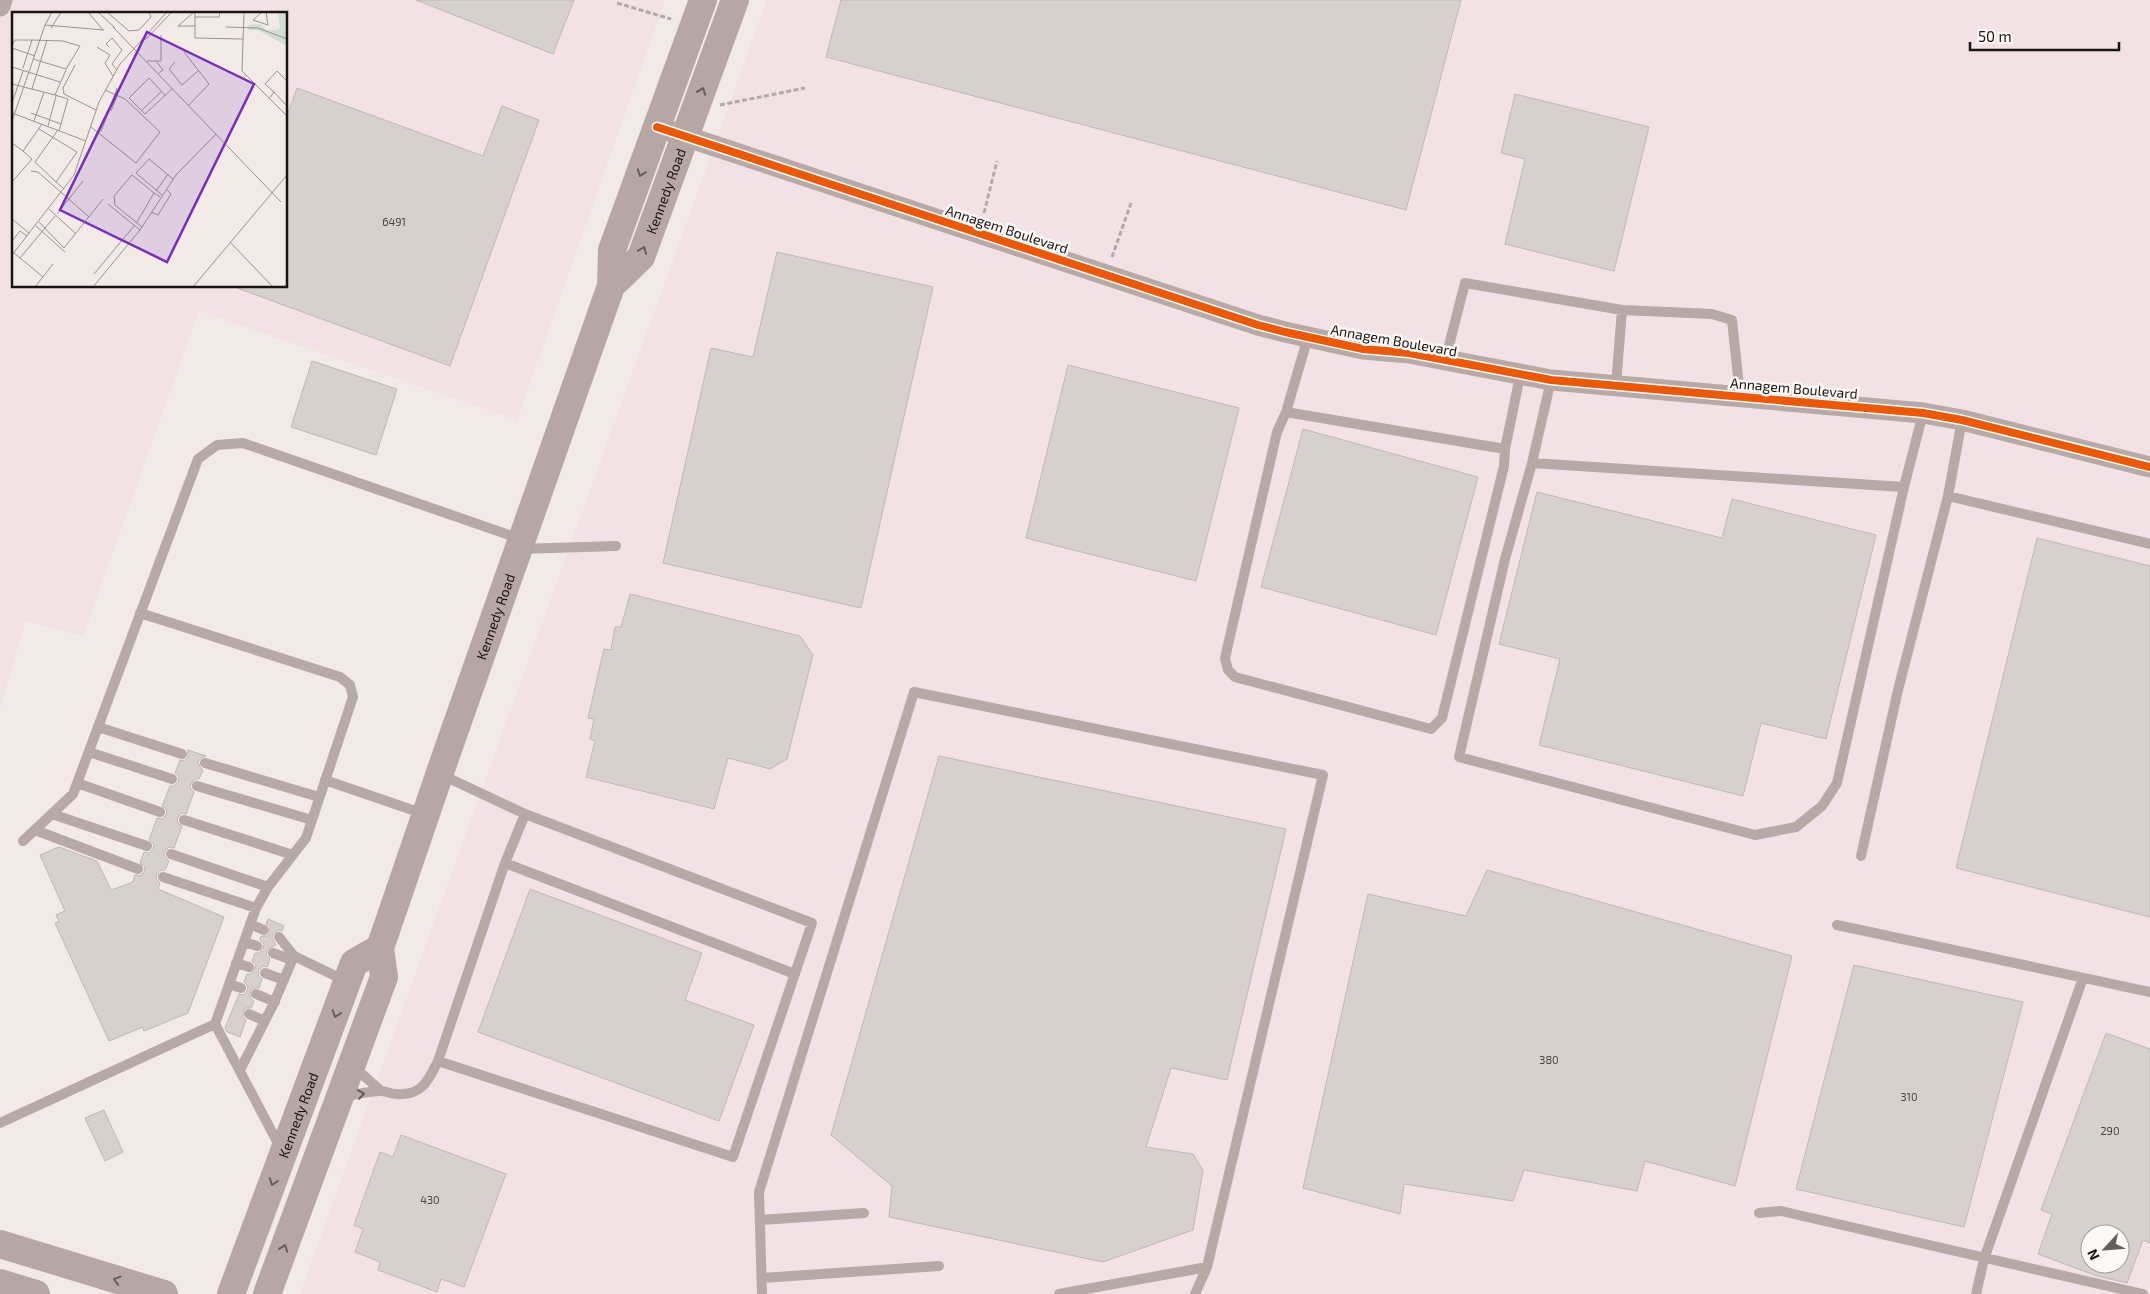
<svg xmlns="http://www.w3.org/2000/svg" width="2150" height="1294" viewBox="0 0 2150 1294" font-family="'Exo 2',sans-serif">
<rect width="100%" height="100%" fill="#f1eae6"/>
<path fill="#f2e2e6" fill-rule="evenodd" d="M 0,0 L 665,0 L 517,420 L 199,311 L 83,636 L 26,621 L 0,708 ZM 14,14 L 286,14 L 286,286 L 14,286 Z
M 767,0 L 2150,0 L 2150,1294 L 300,1294 ZM 2090,1234 L 2120,1234 L 2120,1264 L 2090,1264 Z"/>
<path fill="#d7d1ce" stroke="#beb8b6" fill-rule="evenodd" d="M 416,0 L 574,0 L 553,54 Z
M 841,0 L 1461,0 L 1406,210 L 826,57 Z
M 297,88 L 483,156 L 502,106 L 539,120 L 450,366 L 237,288 L 237,286 L 286,286 L 286,119 Z
M 1515,94 L 1649,127 L 1614,271 L 1505,244 L 1525,159 L 1501,153 Z
M 777,252 L 933,287 L 861,608 L 663,563 L 711,348 L 753,357 Z
M 312,361 L 397,389 L 376,455 L 291,427 Z
M 1068,365 L 1239,408 L 1196,581 L 1026,538 Z
M 1303,429 L 1478,477 L 1436,635 L 1261,587 Z
M 1537,492 L 1722,538 L 1732,499 L 1876,535 L 1826,739 L 1761,723 L 1743,796 L 1539,745 L 1560,659 L 1499,644 Z
M 2037,538 L 2150,566 L 2150,917 L 1956,868 Z
M 630,594 L 800,636 L 813,655 L 787,759 L 770,769 L 728,758 L 714,809 L 586,777 L 595,741 L 590,739 L 594,719 L 588,718 L 604,649 L 611,650 L 615,627 L 621,627 Z
M 188,750 L 206,756 L 201,758 L 198,762 L 200,767 L 203,770 L 199,779 L 195,779 L 191,784 L 190,788 L 194,792 L 186,814 L 182,813 L 178,817 L 177,822 L 182,826 L 174,848 L 169,847 L 165,851 L 164,856 L 169,861 L 165,870 L 161,870 L 157,874 L 156,879 L 160,883 L 158,889 L 224,917 L 188,1013 L 144,1031 L 143,1027 L 109,1041 L 55,923 L 59,922 L 56,915 L 65,911 L 40,855 L 59,847 L 97,861 L 111,890 L 133,882 L 135,875 L 140,876 L 144,872 L 145,867 L 140,863 L 144,852 L 149,853 L 153,849 L 154,844 L 149,840 L 157,818 L 162,819 L 166,815 L 167,810 L 162,806 L 170,786 L 174,786 L 178,782 L 179,777 L 175,773 L 180,760 L 184,761 L 188,757 Z
M 939,756 L 1286,829 L 1227,1080 L 1171,1068 L 1146,1147 L 1193,1154 L 1203,1170 L 1193,1230 L 1103,1262 L 889,1217 L 892,1186 L 831,1135 Z
M 1487,870 L 1792,956 L 1735,1186 L 1645,1161 L 1637,1191 L 1524,1170 L 1513,1201 L 1404,1184 L 1400,1214 L 1303,1188 L 1368,894 L 1466,916 Z
M 530,889 L 702,953 L 685,1000 L 754,1025 L 719,1121 L 478,1032 Z
M 268,919 L 284,926 L 282,931 L 278,930 L 273,934 L 272,938 L 276,945 L 267,950 L 266,955 L 270,959 L 267,967 L 263,966 L 259,970 L 258,975 L 262,979 L 259,988 L 252,988 L 250,992 L 250,998 L 254,1001 L 251,1008 L 245,1008 L 243,1012 L 243,1018 L 246,1020 L 240,1037 L 227,1032 L 225,1028 L 239,994 L 243,995 L 247,991 L 248,986 L 244,982 L 247,974 L 251,974 L 255,969 L 256,965 L 252,961 L 255,953 L 259,953 L 263,948 L 264,944 L 260,940 L 261,936 L 268,936 L 270,932 L 270,926 L 266,924 Z
M 1854,965 L 2023,1002 L 1964,1227 L 1796,1189 Z
M 2106,1033 L 2150,1049 L 2150,1243 L 2143,1240 L 2127,1283 L 2097,1276 L 2038,1254 L 2052,1214 L 2041,1210 ZM 2090,1234 L 2120,1234 L 2120,1264 L 2090,1264 Z
M 104,1110 L 123,1152 L 105,1161 L 85,1118 Z
M 401,1135 L 506,1174 L 464,1287 L 441,1279 L 437,1292 L 378,1270 L 380,1262 L 355,1252 L 363,1229 L 354,1225 L 380,1152 L 393,1157 Z"/>
<g fill="none" stroke-linecap="round" stroke-linejoin="round">
<path stroke="#b3a9a6" stroke-width="3" stroke-dasharray="5 2.5" stroke-linecap="butt" d="M 617,3 L 671,19
M 720,105 L 805,88
M 984,213 L 997,161
M 1112,257 L 1131,203"/>
<path stroke="#b6a9a6" stroke-width="10" d="M 1308,337 L 1286,412 L 1277,432 L 1225,658 L 1228,670 L 1235,677 L 1431,729 L 1442,718 L 1504,466 L 1505,449 L 1520,376
M 1445,361 L 1465,283 L 1622,310 L 1712,314 L 1732,320 L 1740,396
M 1551,380 L 1532,463 L 1904,487
M 1616,385 L 1622,310
M 1286,412 L 1505,449
M 1532,463 L 1505,559 L 1459,757 L 1755,835 L 1796,827 L 1822,806 L 1837,783 L 1904,487 L 1923,413
M 1948,496 L 2150,544
M 519,549 L 616,546
M 140,613 L 340,677 L 350,685 L 353,697 L 306,838 L 268,887 L 256,908 L 163,877
M 98,727 L 182,754
M 89,752 L 172,779
M 205,763 L 319,797
M 440,774 L 525,814 L 812,923 L 733,1157 L 438,1061 L 505,863 L 525,814
M 325,780 L 424,814
M 77,783 L 160,812
M 197,786 L 312,820
M 52,814 L 147,846
M 184,820 L 293,855
M 35,830 L 138,869
M 23,841 L 73,794 L 198,459 L 217,445 L 243,443 L 521,539
M 171,854 L 268,887
M 1861,856 L 1898,690 L 1948,496 L 1962,420
M 505,863 L 795,974
M 250,924 L 264,930
M 1837,925 L 2150,992
M 279,937 L 294,956
M 244,942 L 257,946
M 273,953 L 292,960
M 236,963 L 249,967
M 265,973 L 284,980
M 229,984 L 241,988
M 256,994 L 275,1002
M 249,1014 L 265,1021
M 215,1024 L 256,908
M 354,1067 L 381,1091
M 240,1070 L 273,1005 L 294,956 L 346,981
M 342,1097 C 354,1095 368,1091 381,1091 C 386,1091 391,1094 396,1094 C 422,1096 428,1081 438,1061
M 0,1123 L 215,1024 L 281,1149
M 1759,1213 L 1781,1211 L 2143,1294
M 760,1220 L 864,1213
M 762,1278 L 939,1266
M 762,1294 L 759,1192 L 914,692 L 1323,775 L 1207,1267 L 1195,1294
M 1059,1294 L 1207,1267
M 1976,1294 L 1984,1259 L 2083,978"/>
<path stroke="#b6a9a6" stroke-width="21" d="M 0,6 L 2,0
M 657,127 L 1258,325 L 1285,332 L 1363,349 L 1409,353 L 1551,380 L 1923,413 L 1962,420 L 2150,467"/>
<g stroke="#b6a7a4" stroke-width="28">
<path id="s1" d="M 611,286 L 641,257 L 735,0"/>
<path d="M 0,1244 L 164,1294"/>
<path d="M 0,1283 L 36,1294"/>
<path id="s2" d="M 231,1294 L 354,963 L 380,948"/>
<path id="s3" d="M 267,1294 L 384,977 L 380,948 L 445,758 L 611,286 L 612,250 L 703,0"/>
</g>
<defs>
<path id="cycleway" d="M 657,127 L 1258,325 L 1285,332 L 1363,349 L 1409,353 L 1551,380 L 1923,413 L 1962,420 L 2150,467"/>
</defs>
<use href="#cycleway" stroke="#fdf8f5" stroke-width="11"/>
<use href="#cycleway" stroke="#e8590c" stroke-width="8"/>
</g>
<defs><path id="oneway-chevron" d="M-2-3.5L2.5 0L-2 3.5" fill="none" stroke-width="1.6" stroke-linecap="round" stroke-linejoin="round" transform="scale(1.25)"/></defs>
<g stroke="#675e5a">
<use href="#oneway-chevron" transform="translate(702 91) rotate(-70)"/>
<use href="#oneway-chevron" transform="translate(641 173) rotate(110)"/>
<use href="#oneway-chevron" transform="translate(643 250) rotate(-68)"/>
<use href="#oneway-chevron" transform="translate(336 1014) rotate(110)"/>
<use href="#oneway-chevron" transform="translate(273 1182) rotate(110)"/>
<use href="#oneway-chevron" transform="translate(284 1248) rotate(-70)"/>
<use href="#oneway-chevron" transform="translate(117 1280) rotate(-163)"/>
</g>
<use stroke="#675e5c" href="#oneway-chevron" transform="translate(361 1094) rotate(-8)"/>
<g text-anchor="middle" dominant-baseline="central" stroke-width="5" stroke-linejoin="round" paint-order="stroke">
<g font-size="11" fill="#484340">
<text x="394" y="221">6491</text>
<text x="1549" y="1059">380</text>
<text x="1909" y="1096">310</text>
<text x="2110" y="1130">290</text>
<text x="430" y="1199">430</text>
</g>
<g font-size="14" fill="#181411" stroke="#fdf8f5">
<text stroke="none"><textPath href="#s1" startOffset="112">Kennedy Road</textPath></text>
<text transform="translate(1007 229) rotate(18)">Annagem Boulevard</text>
<text transform="translate(1394 340) rotate(10)">Annagem Boulevard</text>
<text transform="translate(1794 388) rotate(5)">Annagem Boulevard</text>
<text stroke="none"><textPath href="#s3" startOffset="718">Kennedy Road</textPath></text>
<text stroke="none"><textPath href="#s2" startOffset="191">Kennedy Road</textPath></text>
</g>
</g>
<g transform="translate(12 12)">
<rect width="275" height="275" fill="#f1eae6"/>
<path d="M 266,0 L 275,0 L 275,34 L 246,18 L 236,18 L 237,13 L 248,12 L 255,19 L 268,17 Z" fill="#d1ddd1"/>
<path fill="none" stroke="#9a9491" stroke-width="1" d="M 76,0 L 91,18M 86,0 L 103,16M 95,0 L 117,19 L 127,18 L 139,5 L 137,0M 182,0 L 166,14 L 183,14 L 183,0M 232,0 L 230,59 L 275,104M 250,0 L 241,8 L 256,13 L 254,0M 183,5 L 207,5 L 208,0M 33,13 L 92,18M 183,14 L 183,26 L 231,27M 101,15 L 269,190M 214,15 L 246,16 L 275,27M 39,16 L 49,0M 133,28 L 160,0M 0,33 L 3,28 L 20,28 L 51,29 L 68,34 L 54,57 L 21,47M 85,35 L 98,43 L 93,51 L 101,64M 97,35 L 94,32 L 100,26 L 110,38 L 100,52 L 105,58M 0,36 L 23,44M 172,40 L 197,72 L 177,93M 135,49 L 149,49 L 149,23M 144,49 L 151,58 L 147,61M 163,50 L 157,57 L 170,73 L 186,59M 63,53 L 51,76 L 52,82 L 84,98M 0,55 L 48,70M 11,56 L 20,28M 0,72 L 43,83 L 54,58M 20,77 L 35,28M 262,80 L 253,72 L 265,59 L 275,69M 43,83 L 56,87 L 47,119M 153,83 L 137,66 L 117,86 L 133,102 L 160,77M 257,87 L 262,80 L 275,94M 0,91 L 11,59M 99,99 L 105,84M 129,99 L 150,79M 0,101 L 74,129M 19,101 L 49,112M 0,109 L 33,13 L 40,0M 22,109 L 32,80M 36,114 L 44,84M 79,115 L 124,151 L 148,120 L 113,87 L 93,78M 27,117 L 65,140 L 44,170 L 51,176M 89,120 L 105,76M 0,131 L 11,139 L 30,112M 23,150 L 46,118M 23,150 L 44,170M 19,159 L 26,160 L 77,205M 0,170 L 20,147 L 11,139M 144,179 L 156,162M 150,183 L 124,161 L 137,147 L 161,167M 96,192 L 128,218M 37,197 L 64,222M 139,200 L 146,203 L 159,182 L 154,177M 45,202 L 71,169M 0,207 L 17,221M 27,210 L 52,236 L 91,187M 125,210 L 142,181 L 148,185M 24,214 L 53,240M 130,215 L 103,193 L 102,184 L 120,163 L 142,181M 0,229 L 8,219 L 15,224M 218,230 L 261,275M 2,241 L 31,265M 0,243 L 62,163 L 87,90 L 108,52 L 155,0M 8,246 L 43,204M 82,262 L 122,214M 23,275 L 41,252M 81,275 L 128,218 L 164,163 L 204,122M 181,275 L 275,163"/>
<path fill="#7b2cbf" fill-opacity="0.15" stroke="#7b2cbf" stroke-width="2.5" d="M 135,20 L 242,72 L 155,250 L 48,198 Z"/>
<rect width="275" height="275" fill="none" stroke="#181411" stroke-width="2.5"/>
</g>
<g transform="translate(2105 1249) rotate(244)"><circle r="24" fill="#fdf8f5" stroke="#a19d9a"/>
<path d="M0-4L9 19L0 12L-9 19Z" fill="#645f5c"/>
<text y="-8" font-size="14" font-weight="bold" text-anchor="middle" fill="#181411">N</text>
</g>
<path d="M1970 42v8h149v-8" fill="none" stroke="#181411" stroke-width="2.5"/>
<text x="1978" y="42" font-size="15" fill="#181411" stroke="#fdf8f5" stroke-width="4" paint-order="stroke">50 m</text>
</svg>
